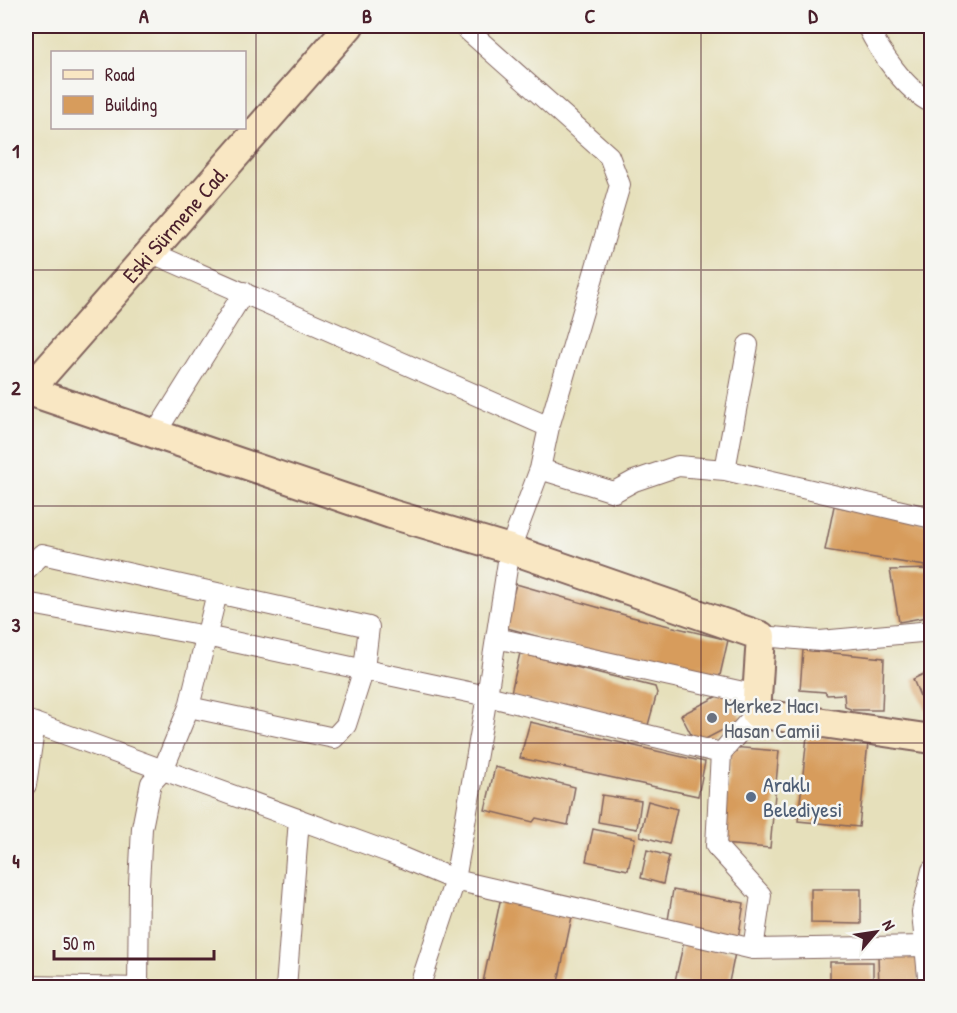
<svg xmlns="http://www.w3.org/2000/svg" width="957" height="1013" viewBox="0 0 957 1013" font-family="'Patrick Hand',sans-serif">
<rect width="100%" height="100%" fill="#f6f6f2"/>
<filter id="ink" filterUnits="userSpaceOnUse"><feTurbulence type="fractalNoise" baseFrequency=".0167" numOctaves="2"/><feDisplacementMap in="SourceGraphic" scale="12" xChannelSelector="R" yChannelSelector="G"/><feConvolveMatrix kernelMatrix="1 2 1 2 8 2 1 2 1" color-interpolation-filters="sRGB"/></filter>
<filter id="wash" filterUnits="userSpaceOnUse"><feTurbulence type="fractalNoise" baseFrequency=".008" numOctaves="4" result="noise"/><feDisplacementMap in="SourceGraphic" scale="24" xChannelSelector="R" yChannelSelector="G"/><feGaussianBlur stdDeviation="1.35" result="paint"/><feColorMatrix in="noise" values="0 0 0 0 0 0 0 0 0 0 0 0 0 0 0 0 0 1.4 0 .05"/><feComposite in="paint" operator="in"/></filter>
<g filter="url(#wash)">
<rect width="100%" height="100%" fill="#e6e0bb"/>
<g id="blocks">
<path fill="#d79c5c" d="M 834,506 L 932,525 L 932,567 L 825,550 Z
M 932,569 L 932,616 L 899,622 L 890,570 Z
M 516,584 L 632,617 L 728,640 L 718,684 L 620,660 L 504,627 Z
M 803,650 L 884,658 L 882,710 L 853,710 L 845,707 L 844,694 L 827,695 L 825,692 L 800,690 Z
M 520,653 L 655,687 L 657,693 L 648,725 L 510,697 Z
M 932,670 L 932,723 L 931,723 L 913,679 Z
M 727,691 L 742,720 L 696,744 L 681,715 Z
M 530,722 L 705,762 L 698,796 L 520,758 Z
M 807,736 L 868,743 L 859,827 L 798,821 Z
M 731,747 L 779,751 L 770,848 L 722,844 Z
M 495,767 L 575,787 L 568,825 L 536,818 L 533,822 L 485,810 Z
M 602,795 L 641,801 L 637,829 L 598,822 Z
M 648,801 L 677,809 L 669,844 L 640,836 Z
M 593,829 L 635,838 L 628,870 L 586,861 Z
M 647,850 L 669,856 L 663,884 L 641,878 Z
M 811,889 L 861,889 L 861,924 L 811,923 Z
M 673,890 L 744,903 L 738,939 L 667,926 Z
M 501,897 L 573,912 L 557,987 L 482,987 Z
M 684,941 L 735,953 L 728,987 L 704,987 L 675,981 Z
M 878,955 L 918,955 L 919,987 L 879,987 Z
M 830,962 L 873,962 L 873,987 L 830,987 Z"/>
</g>
</g>
<g filter="url(#ink)">
<use href="#blocks" fill-opacity="0" stroke="#81635d" stroke-width="1.5"/>
<g fill="none" stroke-linecap="round" stroke-linejoin="round">
<defs>
<path id="street" d="M 463,26 L 609,156 L 620,185 L 549,427 L 540,469
M 867,26 C 880,52 905,90 932,103
M 150,252 L 549,427
M 155,434 L 244,292
M 725,470 L 748,345
M 26,570 L 42,554 L 369,627 L 364,669 L 346,725 L 334,738 L 189,707
M 26,603 L 206,636 L 487,696 L 721,753 L 756,713
M 761,636 L 820,641 L 932,631
M 496,638 L 757,695
M 26,720 L 391,853 L 455,880 L 753,949
M 721,753 L 716,846 L 761,895 L 753,949 L 926,946
M 26,785 L 35,723
M 26,986 L 144,988
M 138,987 L 139,884 L 142,828 L 151,783 L 163,770 L 189,707 L 217,593
M 286,988 L 299,819
M 419,988 L 455,880 L 487,696 L 510,549 L 540,469 L 614,492 L 634,481 L 678,466 L 725,470 L 932,518
M 929,988 L 922,912 L 932,870"/>
<g id="secondary">
<path d="M 26,390 L 391,514 L 510,549 L 761,636 L 756,713 L 932,739"/>
<path id="s1" d="M 26,394 L 349,26"/>
</g>
</defs>
<use href="#street" stroke="#81635d" stroke-width="22"/>
<use href="#secondary" stroke="#81635d" stroke-width="32"/>
<use href="#street" stroke="#fff" stroke-width="20"/>
<use href="#secondary" stroke="#f9e7c3" stroke-width="28"/>
</g>
</g>
<path fill="none" stroke="#4a1f2b" stroke-width="1.5" stroke-opacity="0.55" d="M 256,26 L 256,988M 478,26 L 478,988M 701,26 L 701,988M 26,270 L 932,270M 26,506 L 932,506M 26,743 L 932,743"/>
<circle fill="#6b7280" stroke="#f6f6f2" stroke-width="2" cx="712" cy="718" r="6"/>
<circle fill="#5c6f8a" stroke="#f6f6f2" stroke-width="2" cx="751" cy="797" r="6"/>
<g text-anchor="middle" dominant-baseline="central" stroke-width="5" stroke-linejoin="round" paint-order="stroke">
<g font-size="22" fill="#4a1f2b" stroke="#f6f6f2">
<text stroke="none"><textPath href="#s1" startOffset="226">Eski Sürmene Cad.</textPath></text>
</g>
<g font-size="22" fill="#5b616d" stroke="#f6f6f2" text-anchor="start">
<text x="724" y="705">Merkez Hacı<tspan x="724" dy="25">Hasan Camii</tspan></text>
</g>
<g font-size="22" fill="#4e5e75" stroke="#f6f6f2" text-anchor="start">
<text x="763" y="784">Araklı<tspan x="763" dy="25">Belediyesi</tspan></text>
</g>
</g>
<rect width="957" height="1013" fill="none" stroke="#f6f6f2" stroke-width="66"/>
<rect x="51" y="51" width="195" height="78" fill="#f6f6f2" stroke="#b1a0a2" stroke-width="1.5"/>
<rect x="63" y="70" width="30" height="9" fill="#f9e7c3" stroke="#b1a0a2" stroke-width="1.5"/>
<text x="105" y="81" font-size="18" fill="#4a1f2b">Road</text>
<rect x="63" y="96" width="30" height="18" fill="#d79c5c" stroke="#b1a0a2" stroke-width="1.5"/>
<text x="105" y="111" font-size="18" fill="#4a1f2b">Building</text>
<g transform="translate(876 932) rotate(61)" stroke="#f6f6f2" stroke-width="4.5" paint-order="stroke">
<path d="M0-4.5L10 22L0 15L-10 22Z" fill="#4a1f2b"/>
<text y="-9" font-size="16" font-weight="bold" text-anchor="middle" fill="#4a1f2b">N</text>
</g>
<path d="M54 950v9h160v-9" fill="none" stroke="#4a1f2b" stroke-width="3"/>
<text x="63" y="950" font-size="18" fill="#4a1f2b" stroke="#f6f6f2" stroke-width="4.5" paint-order="stroke">50 m</text>
<rect x="33" y="33" width="891" height="947" fill="none" stroke="#4a1f2b" stroke-width="2"/>
<g font-size="20" text-anchor="middle" font-weight="bold" fill="#4a1f2b">
<text x="144" y="23">A</text>
<text x="367" y="23">B</text>
<text x="590" y="23">C</text>
<text x="813" y="23">D</text>
<text x="16" y="158">1</text>
<text x="16" y="395">2</text>
<text x="16" y="632">3</text>
<text x="16" y="868">4</text>
</g>
</svg>
